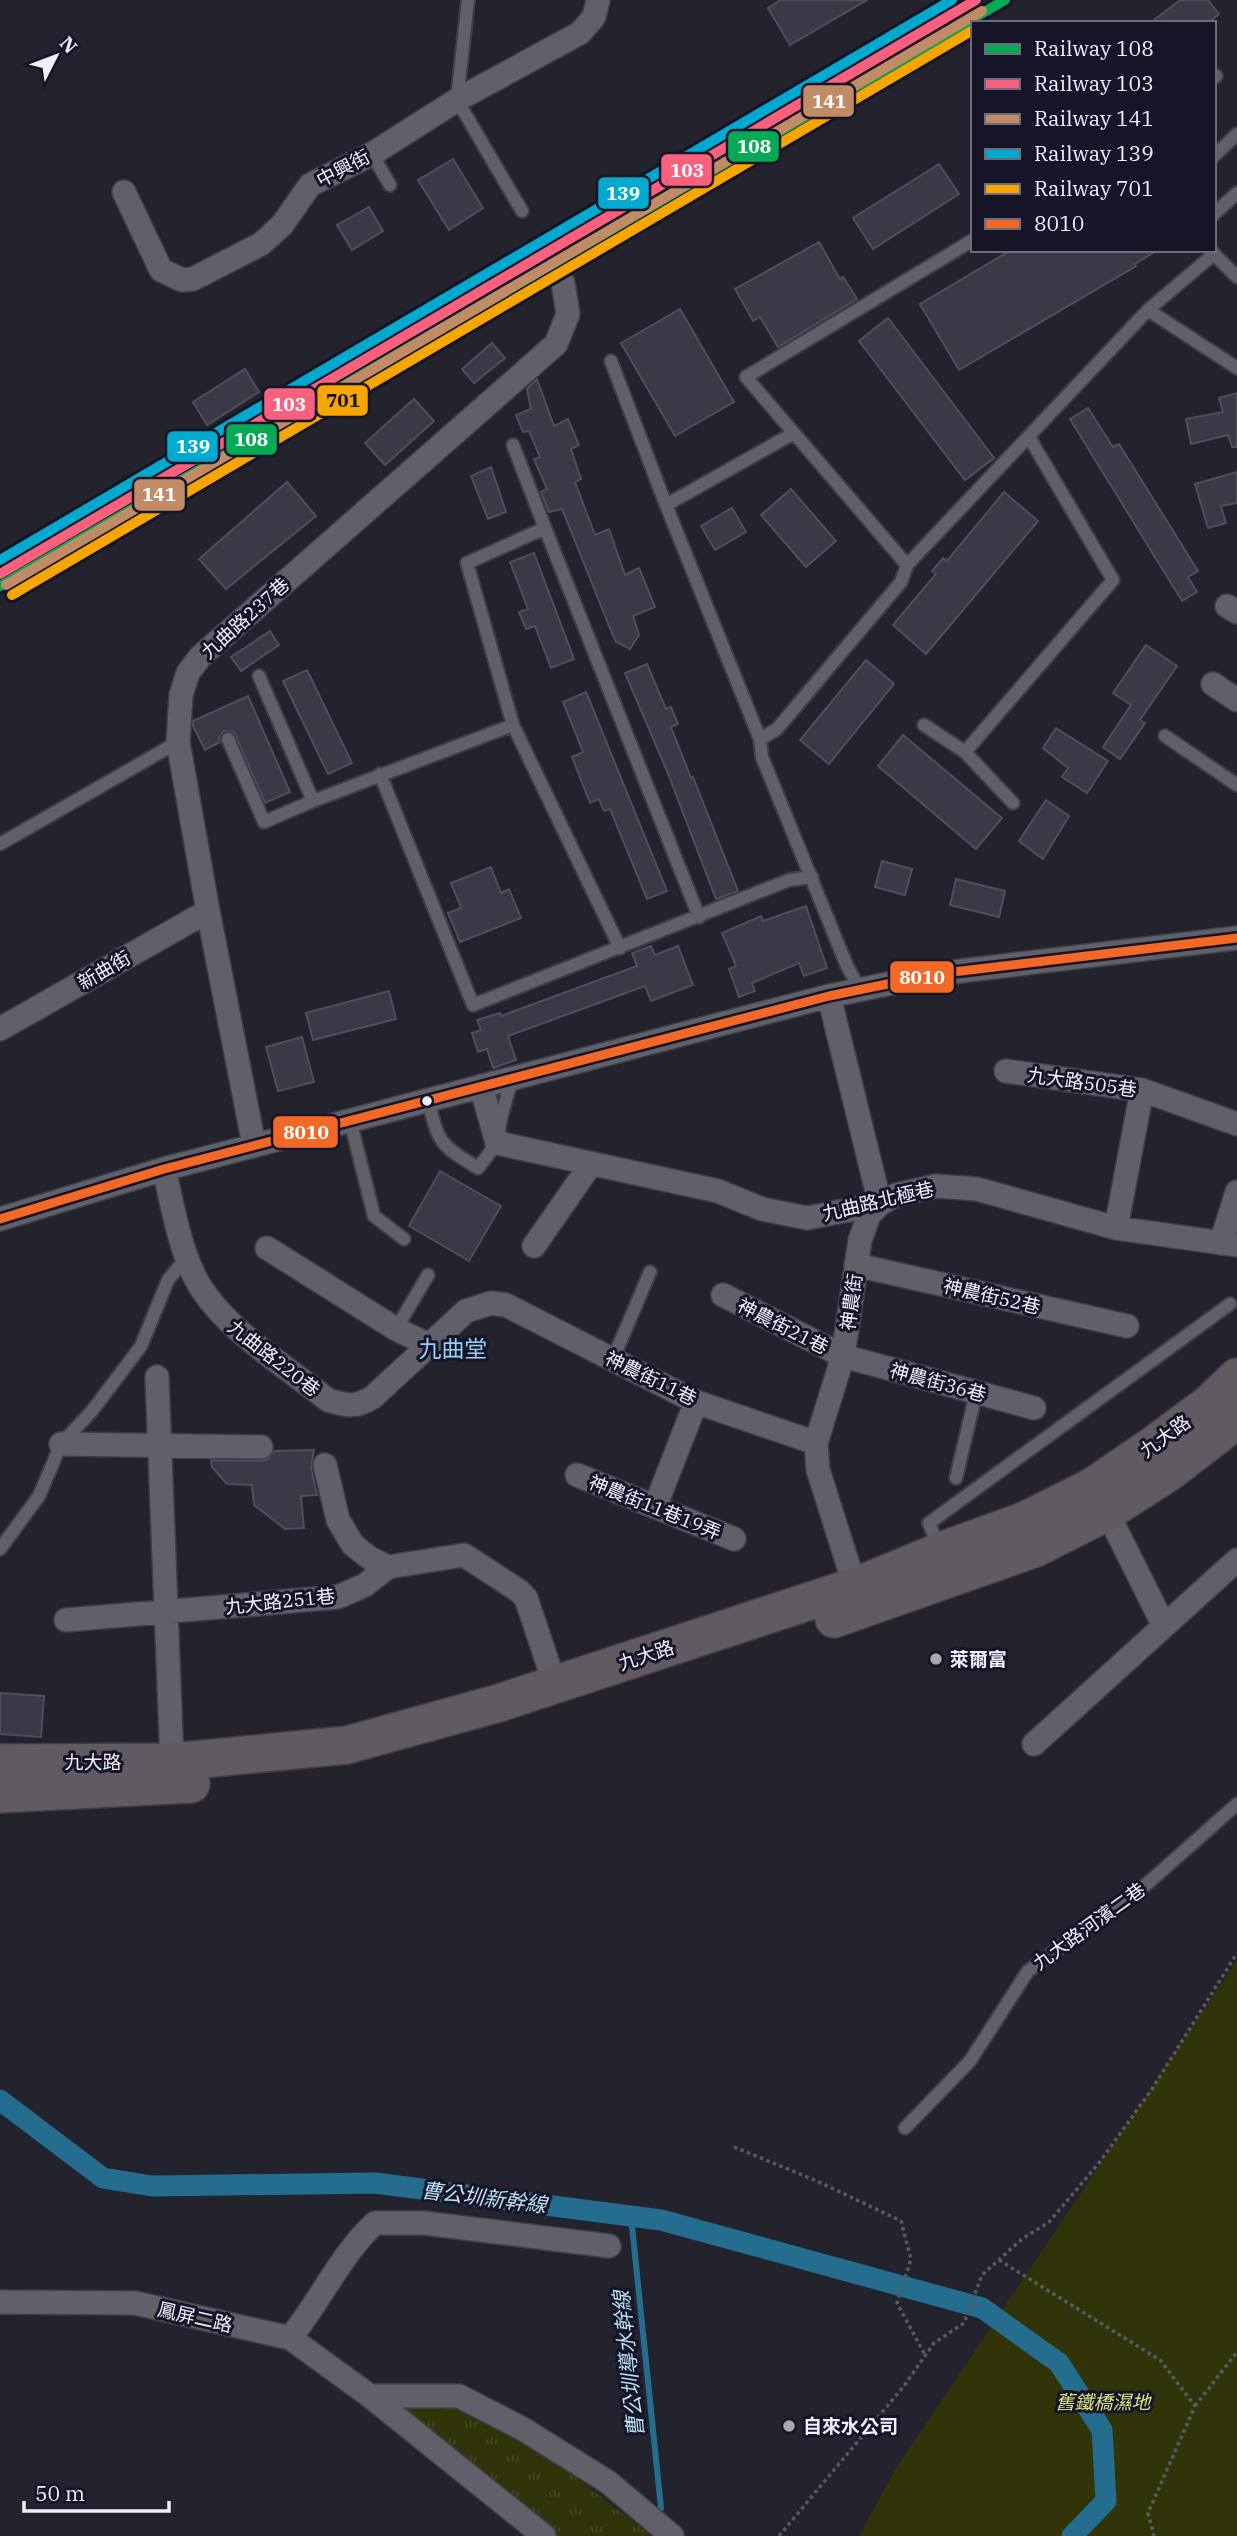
<svg xmlns="http://www.w3.org/2000/svg" width="1237" height="2536" viewBox="0 0 1237 2536" font-family="'IBM Plex Serif','Noto Sans TC',serif">
<defs>
<pattern id="grass-tufts" width="24" height="20" patternUnits="userSpaceOnUse" patternTransform="scale(1.75)"><rect width="24" height="20" fill="#313309"/><path d="M3 7l-1-3M5 7V3M7 7l1-3M15 17l-1-3M17 17v-4M19 17l1-3" fill="none" stroke="#454722"/></pattern>
</defs>
<rect width="100%" height="100%" fill="#23232e"/>
<path fill="url(#grass-tufts)" d="M 466,2405 L 542,2451 L 652,2536 L 558,2536 L 401,2406 Z"/>
<path fill="#313309" d="M 1237,1960 L 1237,2536 L 859,2536 L 895,2470 Z"/>
<g fill="none" stroke-linecap="round" stroke-linejoin="round">
<path stroke="#246d8f" stroke-width="6" d="M 631,2216 L 661,2508"/>
<path stroke="#246d8f" stroke-width="21" d="M 0,2100 L 103,2178 L 152,2186 L 375,2183 L 661,2220 L 982,2308 L 1059,2363 L 1102,2430 L 1106,2501 L 1072,2536"/>
</g>
<path fill="#3a3948" stroke="#4f4f5a" stroke-width="2" d="M 781,0 L 867,0 L 790,45 L 768,8 Z
M 1180,0 L 1208,0 L 1219,14 L 1208,23 L 1150,23 Z
M 453,159 L 483,208 L 449,230 L 418,180 Z
M 939,164 L 959,194 L 873,249 L 853,218 Z
M 369,207 L 383,231 L 352,250 L 337,225 Z
M 819,242 L 840,279 L 843,277 L 857,299 L 778,347 L 760,317 L 753,321 L 735,289 Z
M 1011,250 L 1158,250 L 1135,264 L 1136,266 L 959,370 L 920,304 Z
M 680,309 L 734,402 L 675,436 L 621,343 Z
M 888,318 L 994,458 L 965,480 L 859,341 Z
M 492,343 L 505,358 L 474,383 L 462,369 Z
M 245,369 L 259,392 L 207,425 L 193,402 Z
M 537,379 L 554,426 L 568,419 L 579,445 L 571,449 L 581,479 L 575,482 L 595,535 L 609,529 L 625,575 L 639,568 L 655,607 L 633,616 L 639,635 L 630,649 L 616,642 L 612,633 L 562,509 L 549,512 L 541,492 L 547,489 L 534,459 L 540,457 L 529,431 L 523,432 L 516,415 L 531,409 L 527,389 Z
M 1237,393 L 1237,447 L 1232,447 L 1228,435 L 1191,444 L 1186,419 L 1223,412 L 1219,398 Z
M 414,399 L 434,421 L 385,465 L 365,443 Z
M 1088,408 L 1113,447 L 1119,444 L 1198,571 L 1188,577 L 1197,592 L 1182,601 L 1070,419 Z
M 491,467 L 506,512 L 488,519 L 471,476 Z
M 1237,472 L 1237,503 L 1221,506 L 1226,523 L 1208,528 L 1195,484 Z
M 287,482 L 316,516 L 226,589 L 199,559 Z
M 791,489 L 836,541 L 806,567 L 761,515 Z
M 1004,492 L 1038,521 L 926,654 L 893,625 L 936,574 L 932,571 L 943,558 L 947,561 Z
M 732,508 L 746,532 L 715,550 L 701,526 Z
M 534,553 L 574,659 L 551,668 L 535,626 L 526,629 L 519,612 L 528,609 L 510,562 Z
M 270,631 L 279,645 L 241,671 L 231,657 Z
M 1146,645 L 1177,666 L 1140,720 L 1145,723 L 1120,759 L 1103,747 L 1131,705 L 1113,693 Z
M 866,660 L 894,684 L 829,764 L 800,740 Z
M 647,664 L 666,709 L 671,707 L 678,724 L 671,727 L 691,778 L 693,777 L 738,891 L 716,899 L 667,771 L 625,673 Z
M 307,670 L 352,763 L 328,774 L 283,681 Z
M 586,692 L 667,891 L 647,899 L 610,809 L 604,811 L 599,799 L 590,803 L 572,757 L 583,752 L 563,702 Z
M 248,696 L 290,792 L 265,803 L 234,732 L 224,731 L 219,737 L 220,742 L 205,750 L 193,726 L 193,721 Z
M 1056,728 L 1108,761 L 1087,793 L 1062,777 L 1068,768 L 1043,748 Z
M 903,735 L 1002,818 L 976,849 L 878,766 Z
M 1046,800 L 1069,816 L 1043,859 L 1019,841 Z
M 882,861 L 912,869 L 905,895 L 875,887 Z
M 491,867 L 501,893 L 509,889 L 521,918 L 460,942 L 448,913 L 461,908 L 451,883 Z
M 956,879 L 1005,891 L 999,917 L 950,905 Z
M 806,906 L 827,968 L 804,976 L 799,963 L 752,983 L 755,991 L 739,997 L 729,969 L 736,966 L 722,933 L 761,916 L 763,921 Z
M 651,946 L 655,955 L 678,946 L 693,985 L 651,1001 L 645,986 L 508,1036 L 516,1060 L 493,1068 L 487,1049 L 478,1052 L 472,1033 L 481,1030 L 477,1020 L 500,1013 L 501,1016 L 637,966 L 632,953 Z
M 389,991 L 396,1019 L 313,1040 L 306,1013 Z
M 302,1037 L 314,1082 L 278,1091 L 266,1047 Z
M 440,1171 L 501,1206 L 469,1261 L 409,1226 Z
M 314,1450 L 311,1468 L 317,1495 L 301,1496 L 304,1528 L 285,1529 L 254,1505 L 252,1485 L 227,1484 L 212,1467 L 211,1460 L 261,1461 L 268,1459 L 274,1451 Z
M 0,1693 L 44,1696 L 41,1737 L 0,1734 Z"/>
<g fill="none" stroke-linecap="round" stroke-linejoin="round">
<defs>
<path id="service" d="M 468,0 L 457,100 L 522,211
M 1214,77 L 1216,76
M 372,154 L 390,185
M 1214,156 L 1237,134
M 1214,214 L 1237,193
M 1214,254 L 1237,277
M 1148,310 L 1214,254 L 1210,250
M 611,361 L 666,505 L 794,433
M 513,445 L 545,528
M 666,505 L 760,739 L 762,757 L 847,966 L 860,990
M 907,565 L 746,377 L 973,240
M 259,676 L 313,801 L 513,725 L 620,948
M 513,725 L 467,563 L 545,528 L 699,917
M 924,725 L 965,752 L 1113,580 L 1029,437
M 1165,736 L 1237,785
M 228,739 L 264,822 L 313,801
M 760,739 L 777,729 L 901,582 L 907,565 L 1148,310 L 1237,368
M 965,752 L 1013,803
M 380,774 L 473,1005 L 789,880 L 812,877
M 0,844 L 178,742
M 428,1100 C 439,1144 440,1145 478,1168 L 497,1143 L 501,1118 L 512,1078
M 350,1120 L 374,1216 L 404,1239
M 396,1329 L 428,1275
M 613,1359 L 650,1272
M 956,1478 L 976,1393
M 939,1548 L 929,1523 L 1230,1304
M 0,1549 L 39,1496 L 61,1444 L 92,1411 L 141,1346 L 168,1280 L 187,1257
M 905,2128 L 970,2061 L 1028,1971 L 1148,1883 L 1237,1804"/>
<path id="minor" d="M 124,192 L 161,270 L 182,280 L 193,279 L 261,244 L 282,225 L 310,185 L 372,154 L 457,100 L 580,33 L 594,17 L 598,0
M 1227,606 L 1237,612
M 1213,684 L 1237,700
M 829,996 L 880,1204 L 869,1215 L 860,1240 L 843,1356 L 816,1443 L 818,1470 L 859,1599
M 0,1029 L 208,911
M 1006,1071 L 1142,1090 L 1237,1124
M 481,1086 L 497,1143 L 718,1191 L 762,1209 L 807,1218 L 880,1204 L 896,1195 L 936,1186 L 977,1189 L 1116,1228 L 1237,1245
M 254,1145 L 208,911 L 178,742 L 181,695 L 188,673 L 200,657 L 556,344 L 568,314 L 563,283
M 164,1169 C 172,1203 178,1241 193,1273 C 216,1324 284,1365 328,1400 C 347,1406 356,1408 373,1397 L 466,1311 L 491,1303 L 506,1305 L 696,1402 L 816,1443
M 0,1219 L 164,1169 L 829,996 L 936,974 L 1237,938
M 1116,1228 L 1142,1090
M 1221,1243 L 1237,1192
M 534,1246 L 591,1164
M 267,1248 L 396,1329 L 429,1345
M 856,1265 L 1127,1326
M 723,1295 L 843,1356 L 1034,1408
M 157,1377 L 172,1762
M 61,1444 L 261,1447
M 325,1465 L 338,1520 L 353,1545 L 371,1559 L 388,1567 L 464,1555 L 519,1591 L 526,1598 L 555,1685
M 577,1475 L 734,1539
M 655,1507 L 696,1402
M 1107,1512 L 1164,1626
M 66,1620 L 338,1597 L 365,1585 L 388,1567
M 1034,1744 L 1237,1560
M 0,2302 L 135,2303 L 290,2338 L 370,2396 L 544,2536
M 290,2338 C 320,2302 340,2255 375,2223 L 424,2223 L 609,2246
M 370,2396 L 459,2396 L 523,2429 L 608,2482 L 672,2536"/>
<path id="primary" d="M 834,1619 L 1036,1548 L 1107,1512 L 1168,1473 L 1237,1420
M 0,1763 L 172,1762 L 347,1745 L 499,1703 L 856,1586 L 941,1551 L 1026,1520 L 1092,1487 L 1152,1446 L 1210,1403 L 1237,1377
M 0,1794 L 191,1784"/>
</defs>
<use href="#service" stroke="#3e3e47" stroke-width="16"/>
<use href="#minor" stroke="#3e3e47" stroke-width="26"/>
<use href="#primary" stroke="#3e3e47" stroke-width="40"/>
<path stroke="#595962" stroke-width="3.5" stroke-dasharray="3.5 3.5" stroke-linecap="butt" d="M 734,2147 L 817,2181 L 901,2221 L 911,2259 L 897,2303 L 925,2355
M 999,2260 L 1160,2360 L 1195,2406 L 1148,2513 L 1154,2536
M 1195,2406 L 1237,2352
M 779,2536 L 904,2386 L 934,2343 L 964,2323 L 982,2275 L 1022,2239 L 1049,2222 L 1099,2163 L 1152,2089 L 1237,1953"/>
<use href="#service" stroke="#606069" stroke-width="12"/>
<use href="#minor" stroke="#606069" stroke-width="23"/>
<use href="#primary" stroke="#625a61" stroke-width="37"/>
<defs>
<path id="bus-1" d="M 0,1219 L 164,1169 L 829,996 L 936,974 L 1237,938"/>
</defs>
<use href="#bus-1" stroke="#161528" stroke-width="14"/>
<use href="#bus-1" stroke="#f36827" stroke-width="9"/>
<defs>
<path id="rail-1" d="M 0,586 L 1005,0"/>
<path id="rail-2" d="M 0,574 L 976,0"/>
<path id="rail-3" d="M 6,585 L 982,11"/>
<path id="rail-4" d="M 0,560 L 952,0"/>
<path id="rail-5" d="M 12,595 L 973,30"/>
</defs>
<use href="#rail-1" stroke="#161528" stroke-width="16"/>
<use href="#rail-2" stroke="#161528" stroke-width="16"/>
<use href="#rail-3" stroke="#161528" stroke-width="16"/>
<use href="#rail-4" stroke="#161528" stroke-width="16"/>
<use href="#rail-5" stroke="#161528" stroke-width="16"/>
<use href="#rail-1" stroke="#06aa56" stroke-width="10"/>
<use href="#rail-2" stroke="#f8607d" stroke-width="10"/>
<use href="#rail-3" stroke="#c18c65" stroke-width="10"/>
<use href="#rail-4" stroke="#00a9ce" stroke-width="10"/>
<use href="#rail-5" stroke="#f7a600" stroke-width="10"/>
</g>
<circle fill="#eeeffc" stroke="#161528" stroke-width="2.5" cx="427" cy="1101" r="6"/>
<g fill="#a7a8b4" stroke="#161528" stroke-width="2.5">
<circle cx="936" cy="1659" r="7"/>
<circle cx="789" cy="2426" r="7"/>
</g>
<g text-anchor="middle" dominant-baseline="central" stroke-width="6" stroke-linejoin="round" paint-order="stroke">
<g font-size="19" fill="#eeeffc" stroke="#161528">
<text transform="translate(343 168) rotate(-28)">中興街</text>
<text transform="translate(245 618) rotate(-42)">九曲路237巷</text>
<text transform="translate(104 970) rotate(-30)">新曲街</text>
<text transform="translate(1082 1082) rotate(8)">九大路505巷</text>
<text transform="translate(878 1201) rotate(-13)">九曲路北極巷</text>
<text transform="translate(992 1296) rotate(13)">神農街52巷</text>
<text transform="translate(851 1302) rotate(-82)">神農街</text>
<text transform="translate(783 1326) rotate(27)">神農街21巷</text>
<text transform="translate(274 1358) rotate(38)">九曲路220巷</text>
<text transform="translate(651 1378) rotate(26)">神農街11巷</text>
<text transform="translate(938 1382) rotate(15)">神農街36巷</text>
<text transform="translate(1165 1436) rotate(-36)">九大路</text>
<text transform="translate(655 1507) rotate(22)">神農街11巷19弄</text>
<text transform="translate(280 1601) rotate(-6)">九大路251巷</text>
<text transform="translate(646 1655) rotate(-18)">九大路</text>
<text x="93" y="1762">九大路</text>
<text transform="translate(1089 1926) rotate(-36)">九大路河濱二巷</text>
<text transform="translate(195 2317) rotate(13)">鳳屏二路</text>
</g>
<g font-size="19" font-weight="bold" fill="#eeeffc" stroke="#161528" text-anchor="start">
<text x="950" y="1659">萊爾富</text>
<text x="803" y="2426">自來水公司</text>
</g>
<g font-size="19" font-style="italic" fill="#d9e37f" stroke="#161528">
<text x="1103" y="2402">舊鐵橋濕地</text>
</g>
<g font-size="21" font-style="italic" fill="#b8dff4" stroke="#161528">
<text transform="translate(484 2197) rotate(7)">曹公圳新幹線</text>
<text transform="translate(628 2364) rotate(-96)">曹公圳導水幹線</text>
</g>
<g font-size="23" fill="#99d0f8" stroke="#161528">
<text x="453" y="1348">九曲堂</text>
</g>
</g>
<g stroke="#161528" stroke-width="2.5">
<rect x="802" y="84" width="53" height="34" rx="7" fill="#c18c65"/>
<rect x="727" y="130" width="53" height="33" rx="7" fill="#06aa56"/>
<rect x="660" y="153" width="53" height="34" rx="7" fill="#f8607d"/>
<rect x="597" y="176" width="53" height="34" rx="7" fill="#00a9ce"/>
<rect x="316" y="384" width="53" height="33" rx="7" fill="#f7a600"/>
<rect x="263" y="387" width="53" height="34" rx="7" fill="#f8607d"/>
<rect x="225" y="423" width="53" height="33" rx="7" fill="#06aa56"/>
<rect x="166" y="430" width="53" height="33" rx="7" fill="#00a9ce"/>
<rect x="133" y="478" width="53" height="34" rx="7" fill="#c18c65"/>
<rect x="889" y="960" width="66" height="34" rx="7" fill="#f36827"/>
<rect x="272" y="1115" width="67" height="34" rx="7" fill="#f36827"/>
</g>
<g font-size="19" text-anchor="middle" font-weight="bold" fill="#fff">
<text x="829" y="108">141</text>
<text x="754" y="153">108</text>
<text x="687" y="177">103</text>
<text x="623" y="200">139</text>
<text x="289" y="411">103</text>
<text x="251" y="446">108</text>
<text x="193" y="453">139</text>
<text x="159" y="501">141</text>
<text x="922" y="984">8010</text>
<text x="306" y="1139">8010</text>
</g>
<g font-size="19" text-anchor="middle" font-weight="bold" fill="#111">
<text x="343" y="407">701</text>
</g>
<rect x="971" y="21" width="245" height="231" fill="#161528" stroke="#6c6c7d" stroke-width="2"/>
<rect x="985" y="44" width="35" height="10" fill="#06aa56" stroke="#6c6c7d" stroke-width="2"/>
<text x="1034" y="56" font-size="21" fill="#eeeffc">Railway 108</text>
<rect x="985" y="79" width="35" height="10" fill="#f8607d" stroke="#6c6c7d" stroke-width="2"/>
<text x="1034" y="91" font-size="21" fill="#eeeffc">Railway 103</text>
<rect x="985" y="114" width="35" height="10" fill="#c18c65" stroke="#6c6c7d" stroke-width="2"/>
<text x="1034" y="126" font-size="21" fill="#eeeffc">Railway 141</text>
<rect x="985" y="149" width="35" height="10" fill="#00a9ce" stroke="#6c6c7d" stroke-width="2"/>
<text x="1034" y="161" font-size="21" fill="#eeeffc">Railway 139</text>
<rect x="985" y="184" width="35" height="10" fill="#f7a600" stroke="#6c6c7d" stroke-width="2"/>
<text x="1034" y="196" font-size="21" fill="#eeeffc">Railway 701</text>
<rect x="985" y="219" width="35" height="10" fill="#f36827" stroke="#6c6c7d" stroke-width="2"/>
<text x="1034" y="231" font-size="21" fill="#eeeffc">8010</text>
<g transform="translate(56 56) rotate(48)" stroke="#161528" stroke-width="5" paint-order="stroke">
<path d="M0-5L12 26L0 18L-12 26Z" fill="#eeeffc"/>
<text y="-10" font-size="19" font-weight="bold" text-anchor="middle" fill="#eeeffc">N</text>
</g>
<path d="M24 2501v10h145v-10" fill="none" stroke="#eeeffc" stroke-width="3.5"/>
<text x="35" y="2501" font-size="21" fill="#eeeffc" stroke="#161528" stroke-width="5" paint-order="stroke">50 m</text>
</svg>
